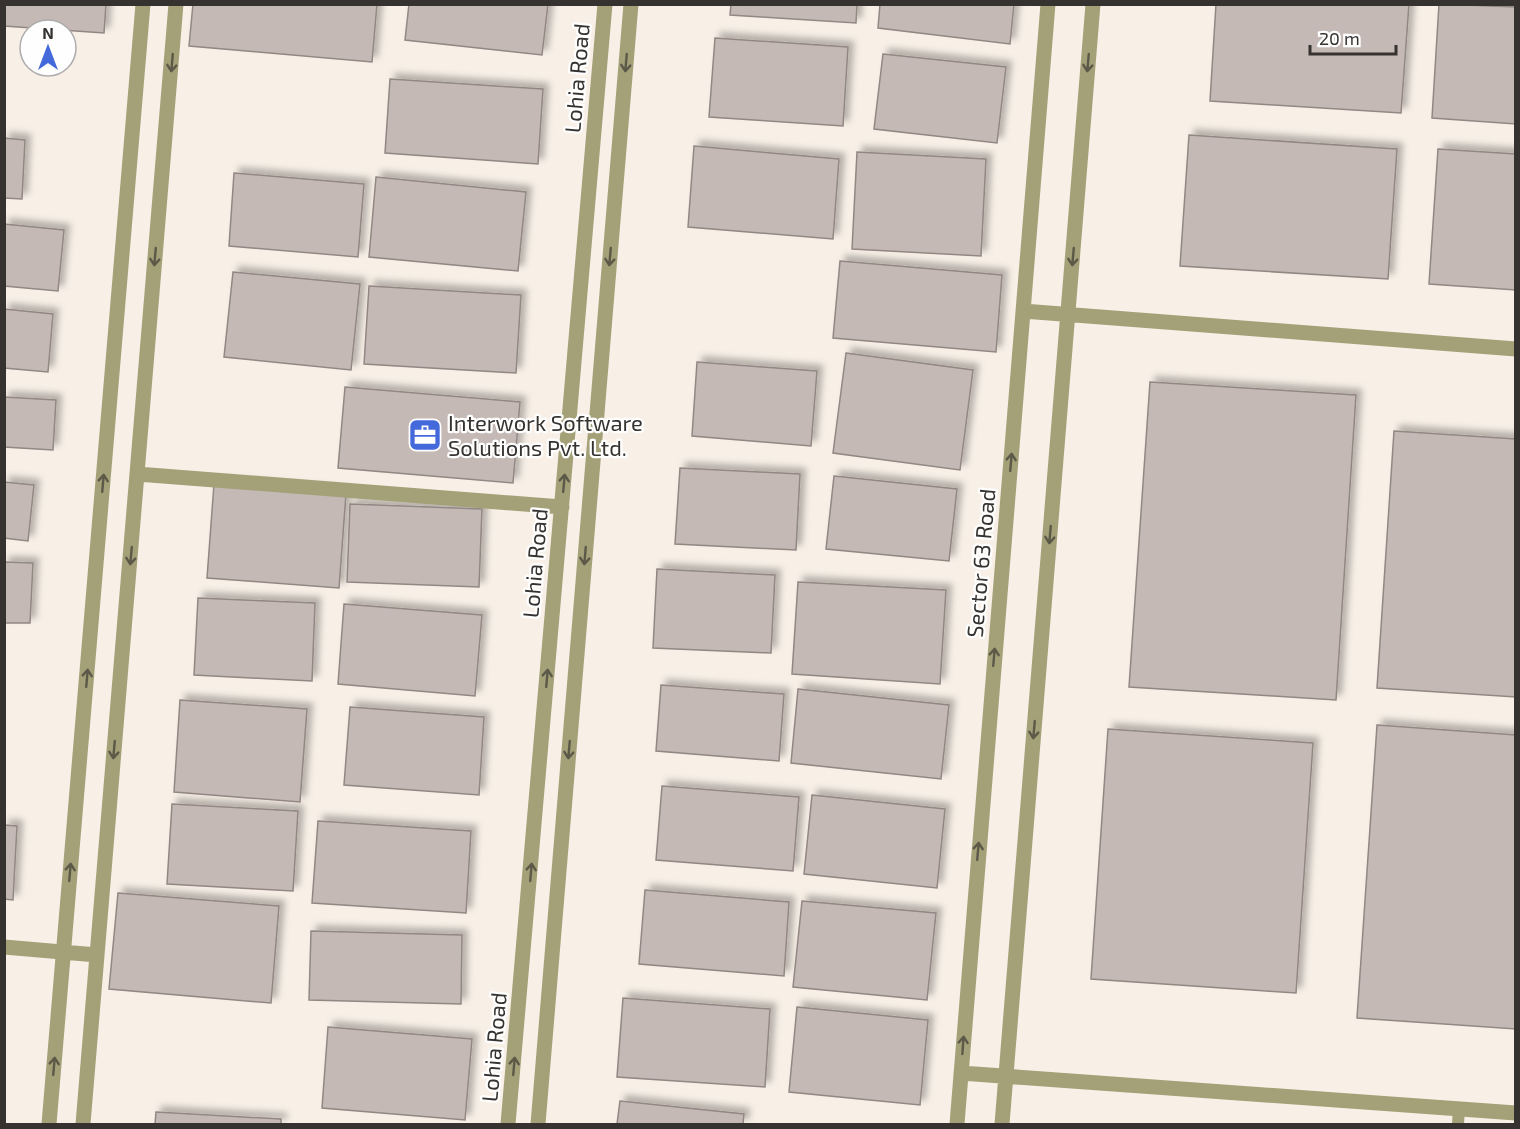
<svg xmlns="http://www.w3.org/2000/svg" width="1520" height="1129" viewBox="0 0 1520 1129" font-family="'Exo 2',sans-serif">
<defs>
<filter id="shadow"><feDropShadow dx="5.5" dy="-5.5" stdDeviation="3" flood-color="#0004"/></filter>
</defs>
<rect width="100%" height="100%" fill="#f8f0e7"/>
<path fill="#c5b9b6" stroke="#938784" stroke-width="1.5" filter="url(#shadow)" d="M 4,4 L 106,4 L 104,33 L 4,26 Z
M 193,4 L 377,4 L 372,62 L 189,46 Z
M 409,4 L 548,4 L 542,55 L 405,40 Z
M 731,4 L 857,4 L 856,23 L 730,15 Z
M 880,4 L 1014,4 L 1010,44 L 878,28 Z
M 1216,4 L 1409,4 L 1401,113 L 1210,101 Z
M 1439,4 L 1516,7 L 1516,124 L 1432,118 Z
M 715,38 L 848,47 L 843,126 L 709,117 Z
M 883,54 L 1006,67 L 997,143 L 874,129 Z
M 390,79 L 543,89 L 538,164 L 385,153 Z
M 1189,135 L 1397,149 L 1388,279 L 1180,266 Z
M 4,138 L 25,140 L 22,199 L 4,198 Z
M 694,146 L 839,159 L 833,239 L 688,227 Z
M 1438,149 L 1516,154 L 1516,290 L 1429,284 Z
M 857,152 L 986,159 L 981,256 L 852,249 Z
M 234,173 L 364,184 L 358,257 L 229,246 Z
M 376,177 L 526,192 L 518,271 L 369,257 Z
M 4,224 L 64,230 L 58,291 L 4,286 Z
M 840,261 L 1002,275 L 996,352 L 833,338 Z
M 233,272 L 360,284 L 351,370 L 224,357 Z
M 369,286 L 521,295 L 516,373 L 364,364 Z
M 4,309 L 53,314 L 48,372 L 4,368 Z
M 846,353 L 973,370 L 960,470 L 833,453 Z
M 697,362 L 817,371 L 811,446 L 692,436 Z
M 1150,382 L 1356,395 L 1336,700 L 1129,687 Z
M 345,387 L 520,402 L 513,483 L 338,468 Z
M 4,397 L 56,400 L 53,450 L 4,447 Z
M 1394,431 L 1516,439 L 1516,697 L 1377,688 Z
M 680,468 L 800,474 L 796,550 L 675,544 Z
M 834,476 L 957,489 L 949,561 L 826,549 Z
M 4,482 L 34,485 L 28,541 L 4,538 Z
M 214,484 L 346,494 L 339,588 L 207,578 Z
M 350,504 L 482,509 L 479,587 L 347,582 Z
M 4,562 L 33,563 L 30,623 L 4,623 Z
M 657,569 L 775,575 L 771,653 L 653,648 Z
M 798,582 L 946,590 L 940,684 L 792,674 Z
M 198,598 L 315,603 L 312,681 L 194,675 Z
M 344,604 L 482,615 L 475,696 L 338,684 Z
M 661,685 L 784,694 L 779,761 L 656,751 Z
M 798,689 L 949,705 L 941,779 L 791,763 Z
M 180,700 L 307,709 L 300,802 L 174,792 Z
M 350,707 L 484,717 L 479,795 L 344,785 Z
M 1377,725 L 1516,735 L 1516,1029 L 1357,1018 Z
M 1108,729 L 1313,743 L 1296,993 L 1091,979 Z
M 662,786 L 799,797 L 793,871 L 656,860 Z
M 812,795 L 945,809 L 937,888 L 804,874 Z
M 172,804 L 298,811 L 293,891 L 167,884 Z
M 318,821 L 471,831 L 466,913 L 312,903 Z
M 4,825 L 17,826 L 13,900 L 4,899 Z
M 645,890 L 789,902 L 784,976 L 639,964 Z
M 118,893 L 279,906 L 271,1003 L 109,989 Z
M 802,901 L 936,913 L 927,1000 L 793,987 Z
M 311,931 L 462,935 L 461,1004 L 309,1000 Z
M 623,998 L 770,1009 L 765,1087 L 617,1077 Z
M 797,1007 L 928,1020 L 920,1105 L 789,1092 Z
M 328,1027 L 472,1039 L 465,1120 L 322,1108 Z
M 620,1101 L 744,1114 L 743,1124 L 617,1124 Z
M 156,1112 L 281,1119 L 281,1124 L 155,1124 Z"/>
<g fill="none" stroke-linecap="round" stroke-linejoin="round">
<path stroke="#a4a178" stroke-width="12" d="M 1458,1124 L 1459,1108"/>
<path stroke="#a4a178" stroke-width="15" d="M 137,474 L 562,507
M 4,947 L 97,955
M 49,1124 L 143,4
M 83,1124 L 176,4
M 508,1124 L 605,4
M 538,1124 L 631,4"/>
<path stroke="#a4a178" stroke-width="15" d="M 1023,311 L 1516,349
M 961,1073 L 1516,1113
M 957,1124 L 1048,4
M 1002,1124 L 1093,4"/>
</g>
<defs><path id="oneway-shaft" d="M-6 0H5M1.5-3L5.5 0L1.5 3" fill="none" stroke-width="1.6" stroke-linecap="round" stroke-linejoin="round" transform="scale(1.5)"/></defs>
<g stroke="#5c5949">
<use href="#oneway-shaft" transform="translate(172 63) rotate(95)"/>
<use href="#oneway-shaft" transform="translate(626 63) rotate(95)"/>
<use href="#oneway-shaft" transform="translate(1088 63) rotate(95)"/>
<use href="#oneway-shaft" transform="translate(155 257) rotate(95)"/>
<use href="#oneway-shaft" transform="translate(610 257) rotate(95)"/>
<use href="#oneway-shaft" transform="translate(1073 257) rotate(95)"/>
<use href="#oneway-shaft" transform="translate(1011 462) rotate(-85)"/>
<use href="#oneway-shaft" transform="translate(103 483) rotate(-85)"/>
<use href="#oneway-shaft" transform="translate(564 483) rotate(-85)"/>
<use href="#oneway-shaft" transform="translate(1050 535) rotate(95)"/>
<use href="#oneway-shaft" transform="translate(131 556) rotate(95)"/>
<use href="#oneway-shaft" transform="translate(585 556) rotate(95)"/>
<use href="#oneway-shaft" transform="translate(994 657) rotate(-85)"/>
<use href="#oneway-shaft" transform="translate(87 678) rotate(-85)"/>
<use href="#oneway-shaft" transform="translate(547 678) rotate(-85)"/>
<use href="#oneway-shaft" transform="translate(1034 730) rotate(95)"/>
<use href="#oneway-shaft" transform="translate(114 750) rotate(95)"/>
<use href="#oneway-shaft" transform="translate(569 750) rotate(95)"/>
<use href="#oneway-shaft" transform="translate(978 851) rotate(-85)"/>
<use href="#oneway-shaft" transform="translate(70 872) rotate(-85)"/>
<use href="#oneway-shaft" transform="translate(531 872) rotate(-85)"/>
<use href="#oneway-shaft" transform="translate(963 1045) rotate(-86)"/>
<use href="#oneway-shaft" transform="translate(54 1066) rotate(-85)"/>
<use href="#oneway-shaft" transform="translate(514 1066) rotate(-85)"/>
</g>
<defs>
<symbol id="office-square" viewBox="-11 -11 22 22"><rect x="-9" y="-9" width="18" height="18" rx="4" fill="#4469db" stroke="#fefefe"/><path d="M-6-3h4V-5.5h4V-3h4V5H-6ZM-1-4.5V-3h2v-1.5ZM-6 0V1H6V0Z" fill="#fff"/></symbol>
</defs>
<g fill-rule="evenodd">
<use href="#office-square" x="406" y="416" width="38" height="38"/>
</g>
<g text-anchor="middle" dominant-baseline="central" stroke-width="4.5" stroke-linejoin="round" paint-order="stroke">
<g font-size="22" fill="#35322f" stroke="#fefefe">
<text transform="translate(576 78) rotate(-85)">Lohia Road</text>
<text transform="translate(534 563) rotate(-85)">Lohia Road</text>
<text transform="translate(980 563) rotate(-85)">Sector 63 Road</text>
<text transform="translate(493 1047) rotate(-85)">Lohia Road</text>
</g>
<g font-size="22" fill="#35322f" stroke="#fefefe" text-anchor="start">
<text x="448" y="422">Interwork Software<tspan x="448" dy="25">Solutions Pvt. Ltd.</tspan></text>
</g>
</g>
<rect width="1520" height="1129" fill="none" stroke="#35322f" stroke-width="12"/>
<g transform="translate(48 48)"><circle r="28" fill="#fefefe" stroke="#aeacab" stroke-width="1.5"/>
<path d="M0-4.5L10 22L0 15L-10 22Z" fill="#4469db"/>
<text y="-9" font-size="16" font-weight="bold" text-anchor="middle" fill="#35322f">N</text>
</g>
<path d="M1310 45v9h86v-9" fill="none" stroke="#35322f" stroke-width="3"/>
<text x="1319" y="45" font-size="18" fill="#35322f" stroke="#fefefe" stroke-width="4.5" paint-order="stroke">20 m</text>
</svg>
